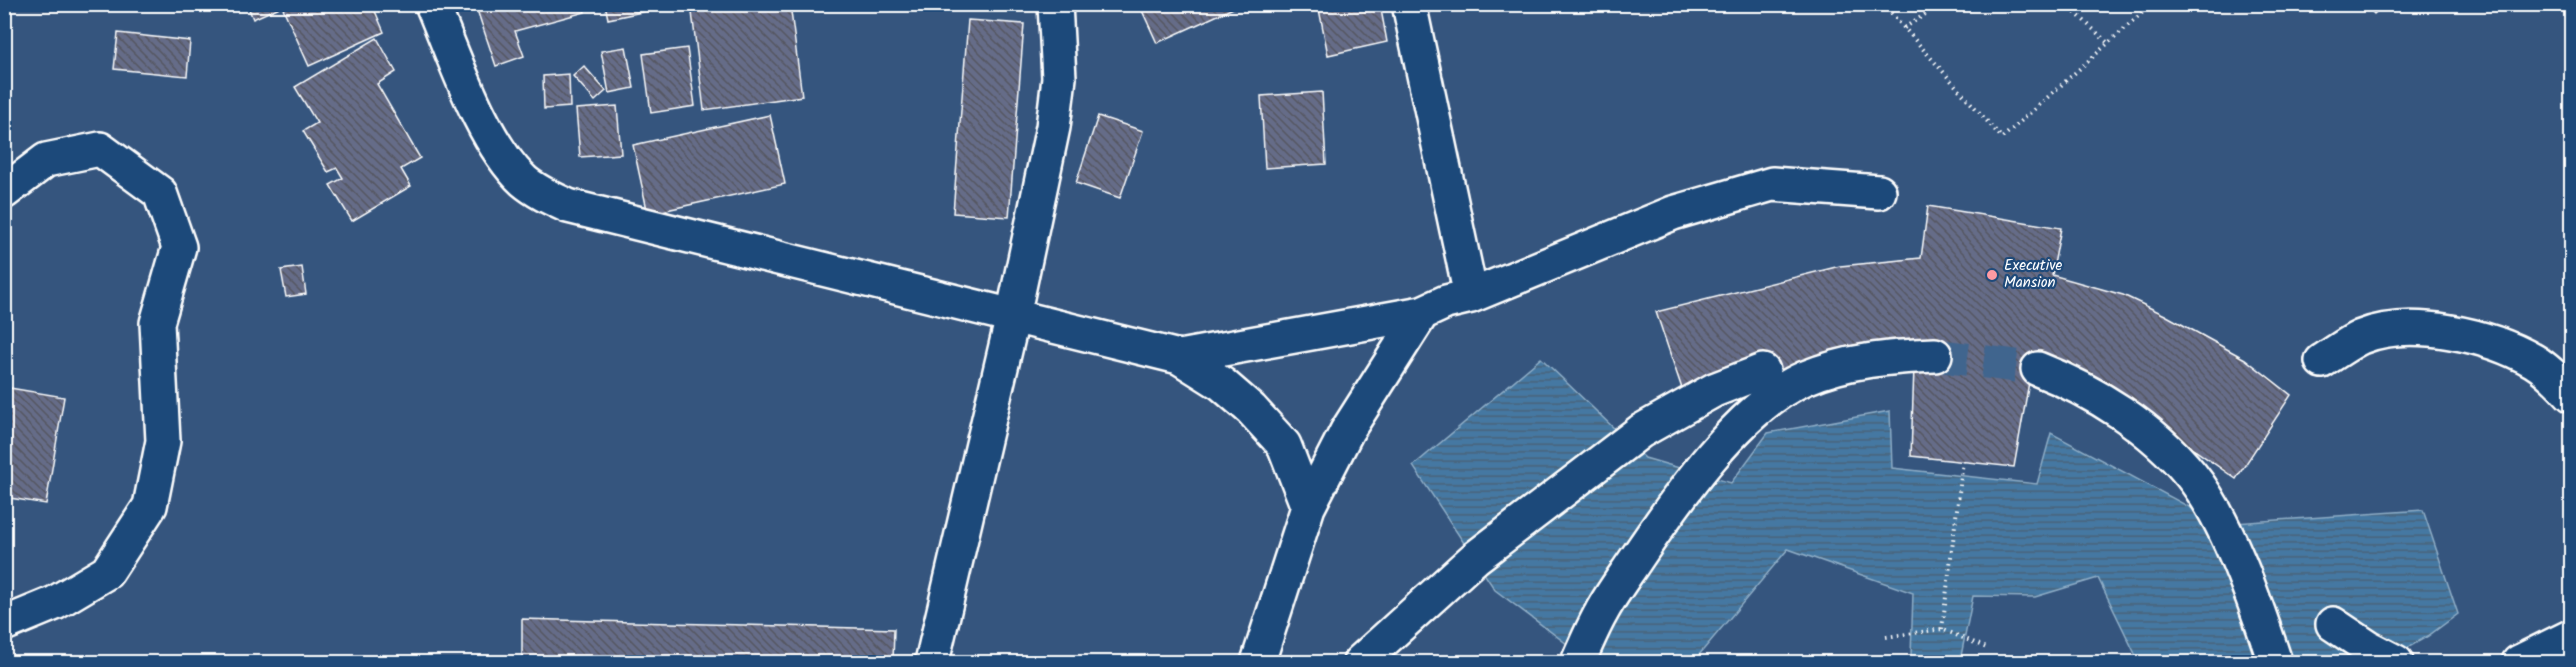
<svg xmlns="http://www.w3.org/2000/svg" width="2576" height="667" viewBox="0 0 2576 667" font-family="Kalam,sans-serif">
<defs>
<pattern id="water-rules" width="6" height="5" patternUnits="userSpaceOnUse" patternTransform="scale(1.5)"><rect width="6" height="5" fill="#4578a2"/><path d="M0 2.5h6" fill="none" stroke="#486277"/></pattern>
<pattern id="building-back-hatch" width="6" height="6" patternUnits="userSpaceOnUse" patternTransform="scale(1.5)"><rect width="6" height="6" fill="#656c88"/><path d="M-1 5l2 2M0 0l6 6M5-1l2 2" fill="none" stroke="#555761"/></pattern>
</defs>
<rect width="100%" height="100%" fill="#1f4a7a"/>
<filter id="ink" filterUnits="userSpaceOnUse"><feTurbulence type="fractalNoise" baseFrequency=".0167" numOctaves="2"/><feDisplacementMap in="SourceGraphic" scale="12" xChannelSelector="R" yChannelSelector="G"/><feConvolveMatrix kernelMatrix="1 2 1 2 8 2 1 2 1" color-interpolation-filters="sRGB"/></filter>
<g filter="url(#ink)">
<path fill="#34547e" d="M 4,5 L 2569,5 L 2572,10 L 2571,662 L 5,662 Z"/>
<path fill="url(#water-rules)" stroke="#8faec7" stroke-width="1.5" d="M 1541,358 L 1645,458 L 1731,483 L 1768,433 L 1890,411 L 1892,468 L 2037,484 L 2051,433 L 2221,524 L 2423,510 L 2458,614 L 2428,636 L 2383,662 L 2139,662 L 2098,578 L 2035,597 L 1973,596 L 1960,661 L 1911,656 L 1913,593 L 1788,549 L 1693,662 L 1591,662 L 1495,590 L 1413,466 Z"/>
<path fill="url(#building-back-hatch)" stroke="#fff" stroke-width="1.5" d="M 247,4 L 372,4 L 384,32 L 309,66 L 282,6 L 253,19 Z
M 475,4 L 506,4 L 508,11 L 532,4 L 583,4 L 585,12 L 515,31 L 524,56 L 496,66 Z
M 605,4 L 680,4 L 608,19 Z
M 691,4 L 790,4 L 802,96 L 704,110 Z
M 1139,4 L 1242,4 L 1157,43 Z
M 1318,4 L 1380,4 L 1387,42 L 1328,55 Z
M 2365,4 L 2385,4 L 2374,14 Z
M 968,20 L 1024,24 L 1009,217 L 953,213 Z
M 118,33 L 190,41 L 187,76 L 114,69 Z
M 377,38 L 396,72 L 377,84 L 420,158 L 401,169 L 411,186 L 352,221 L 330,185 L 343,178 L 337,168 L 328,172 L 303,131 L 317,123 L 295,87 Z
M 626,47 L 634,88 L 609,93 L 601,51 Z
M 687,48 L 695,106 L 651,113 L 643,54 Z
M 584,66 L 606,91 L 595,101 L 573,76 Z
M 569,74 L 570,107 L 544,109 L 543,76 Z
M 1322,92 L 1326,164 L 1265,168 L 1261,96 Z
M 617,106 L 621,154 L 580,157 L 576,109 Z
M 770,115 L 785,184 L 648,214 L 633,145 Z
M 1098,116 L 1143,131 L 1120,198 L 1076,183 Z
M 1928,206 L 2061,228 L 2052,275 L 2123,295 L 2165,315 L 2245,359 L 2291,395 L 2236,479 L 2196,451 L 2149,425 L 2029,382 L 2014,467 L 1911,456 L 1914,367 L 1795,382 L 1691,415 L 1656,312 L 1840,266 L 1921,258 Z
M 302,267 L 306,294 L 286,297 L 281,270 Z
M 4,387 L 64,397 L 46,504 L 4,497 Z
M 522,619 L 894,629 L 893,662 L 522,662 Z"/>
<g fill="none" stroke-linecap="round" stroke-linejoin="round">
<path stroke="#41658e" stroke-width="33" stroke-dasharray="33 16" stroke-linecap="butt" d="M 1935,355 L 2038,369"/>
<defs>
<path id="minor" d="M 432,4 C 455,58 482,142 524,181 C 537,192 553,199 568,206 L 1179,357 L 1222,384 L 1251,409 L 1284,445 L 1308,507
M 1409,4 L 1471,296
M 4,192 L 46,160 L 100,149 L 160,193 L 179,247 L 157,323 L 163,441 L 150,506 L 107,572 L 55,603 L 4,624
M 1179,357 L 1422,313
M 2322,361 C 2335,353 2348,343 2361,337 C 2411,317 2489,335 2534,361 C 2547,369 2561,383 2572,395
M 2038,369 C 2094,391 2152,427 2191,475 C 2227,519 2257,607 2275,662
M 2333,624 L 2369,648 L 2396,662
M 932,662 L 1013,316 L 1053,127 L 1059,78 L 1055,4
M 1258,662 L 1308,507 L 1347,431 L 1422,313 L 1446,302 L 1471,296 L 1673,213 L 1772,184 L 1879,192
M 1360,662 L 1475,558 L 1641,431 L 1714,390 L 1763,371
M 1578,662 C 1585,646 1592,629 1601,613 C 1611,594 1624,577 1636,559 C 1675,501 1740,406 1805,378 C 1848,360 1890,357 1935,355
M 2519,662 L 2572,636"/>
</defs>
<use href="#minor" stroke="#fff" stroke-width="38"/>
<path stroke="#fff" stroke-width="4" stroke-dasharray="1.5 4.5" stroke-linecap="butt" d="M 1883,4 L 2002,138 L 2152,4
M 2066,4 L 2108,43
M 1904,28 L 1941,4
M 1942,629 L 1963,461
M 1886,637 L 1942,629 L 1989,649"/>
<use href="#minor" stroke="#1f4a7a" stroke-width="33"/>
</g>
</g>
<circle fill="#ff9aa2" stroke="#1f4a7a" stroke-width="2" cx="1992" cy="275" r="6"/>
<g text-anchor="middle" dominant-baseline="central" stroke-width="4.5" stroke-linejoin="round" paint-order="stroke">
<g font-size="15" fill="#fff" stroke="#1f4a7a" text-anchor="start">
<text x="2004" y="266">Executive<tspan x="2004" dy="17">Mansion</tspan></text>
</g>
</g>
<rect width="2576" height="667" fill="none" stroke="#1f4a7a" stroke-width="24"/>
<rect x="12" y="12" width="2552" height="643" fill="none" stroke="#fff" stroke-width="2" filter="url(#ink)"/>
</svg>
